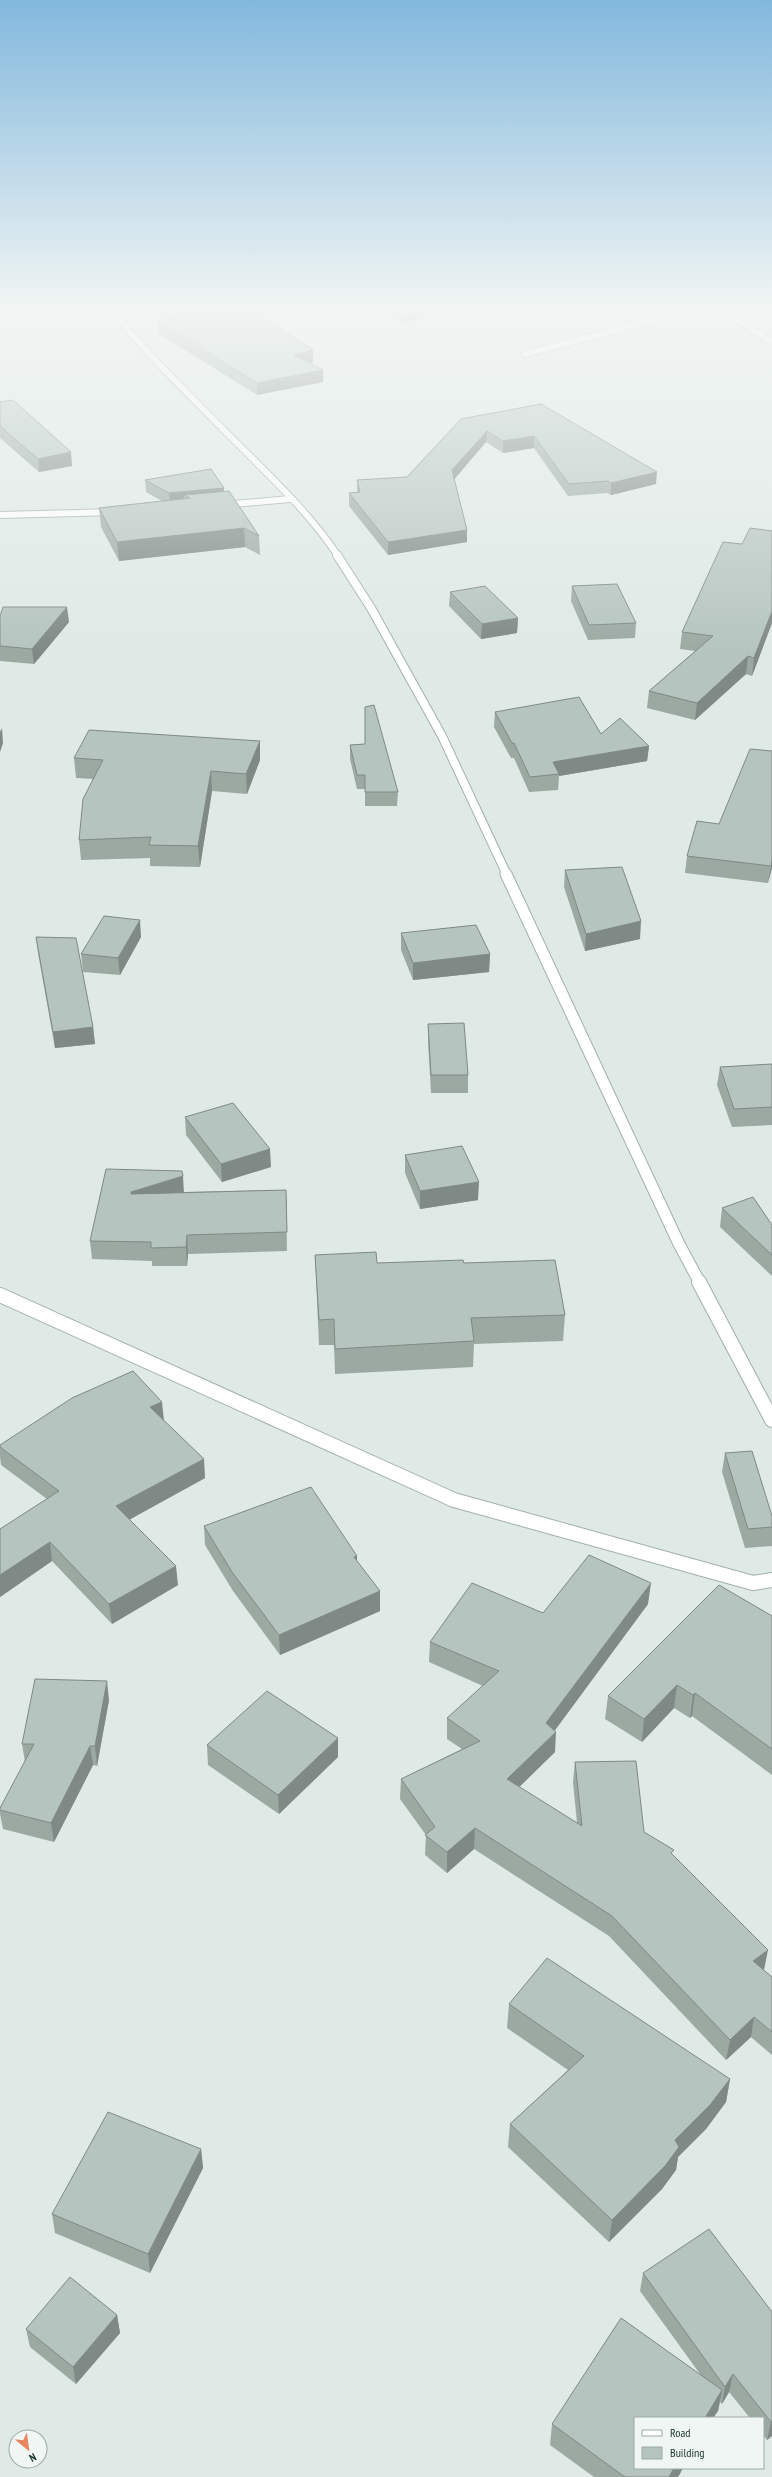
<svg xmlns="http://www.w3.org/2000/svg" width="772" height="2477" viewBox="0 0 772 2477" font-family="'PT Sans Narrow',sans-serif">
<rect width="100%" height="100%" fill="#dfe9e5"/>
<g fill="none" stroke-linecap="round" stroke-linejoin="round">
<defs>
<path id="minor-far1" d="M 525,354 L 704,307
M 222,505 L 290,499
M 0,515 L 116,512"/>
<path id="minor" d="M 0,1295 L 454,1500 L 753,1583 L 772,1580"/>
<path id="tertiary-far3" d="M 108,307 C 149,356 194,400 239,445 C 274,480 311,515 338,556"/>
<path id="tertiary-far2" d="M 337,555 L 371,608 L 442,736 L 507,875"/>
<path id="tertiary-far1" d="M 506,874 L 679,1244 L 700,1283"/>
<path id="tertiary" d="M 699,1282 L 772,1420"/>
<path id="secondary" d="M 719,307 L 772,342"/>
</defs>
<use href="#minor-far1" stroke="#a2b0ac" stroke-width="8"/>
<use href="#minor" stroke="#a2b0ac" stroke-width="16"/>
<use href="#tertiary-far3" stroke="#a2b0ac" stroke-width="8"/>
<use href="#tertiary-far2" stroke="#a2b0ac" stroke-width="10"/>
<use href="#tertiary-far1" stroke="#a2b0ac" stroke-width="13"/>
<use href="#tertiary" stroke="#a2b0ac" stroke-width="16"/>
<use href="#secondary" stroke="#9fb4ad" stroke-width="8"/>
<use href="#minor-far1" stroke="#fff" stroke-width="6"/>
<use href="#minor" stroke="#fff" stroke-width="14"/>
<use href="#tertiary-far3" stroke="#fff" stroke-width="6"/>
<use href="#tertiary-far2" stroke="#fff" stroke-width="8"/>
<use href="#tertiary-far1" stroke="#fff" stroke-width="11"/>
<use href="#tertiary" stroke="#fff" stroke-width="14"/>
<use href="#secondary" stroke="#fff" stroke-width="6"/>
</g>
<path fill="#9ca9a3" d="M 146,307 L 248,307 L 313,362 L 309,363 L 323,370 L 323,382 L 257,395 L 158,333 L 158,322 L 167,320 Z
M 375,307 L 450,307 L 405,323 Z
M 0,402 L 72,466 L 39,472 L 0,438 Z
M 541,404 L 656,484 L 611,495 L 607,493 L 568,496 L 534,448 L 503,453 L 486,442 L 454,479 L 467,530 L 467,542 L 388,555 L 349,506 L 349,493 L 357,492 L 357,480 L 407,477 L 461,419 Z
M 145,480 L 224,488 L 224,491 L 259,536 L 260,555 L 245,547 L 119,561 L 101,527 L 99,508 L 162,501 L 146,492 Z
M 772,531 L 772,623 L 752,676 L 746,674 L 695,720 L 647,708 L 649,691 L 695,651 L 680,649 L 682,632 L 742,544 Z
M 572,586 L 636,623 L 635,638 L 588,640 L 571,601 Z
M 450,592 L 518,618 L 517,633 L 481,639 L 449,606 Z
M 0,616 L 69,622 L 34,664 L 0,661 Z
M 495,712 L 601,734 L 649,746 L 647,761 L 559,776 L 558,790 L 529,792 L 514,758 L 511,758 L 494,727 Z
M 260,741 L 260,760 L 247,794 L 212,791 L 200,867 L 150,866 L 150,858 L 81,860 L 79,840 L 93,779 L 76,778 L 74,758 Z
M 365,744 L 398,792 L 397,806 L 365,806 L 365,789 L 357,789 L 350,759 L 350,745 Z
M 772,751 L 772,868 L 768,883 L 685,873 L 687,856 L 719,824 Z
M 565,870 L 640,939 L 585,951 L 564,887 Z
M 401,933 L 490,954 L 489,972 L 413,980 L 401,950 Z
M 36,937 L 93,1027 L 95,1044 L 55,1048 L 38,953 Z
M 141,937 L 120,975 L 83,972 L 81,954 Z
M 428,1024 L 468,1075 L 468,1093 L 431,1093 L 428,1041 Z
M 772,1064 L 772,1125 L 732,1127 L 717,1085 L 720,1067 Z
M 185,1117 L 271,1167 L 222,1182 L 186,1135 Z
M 405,1155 L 478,1200 L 420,1209 L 405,1173 Z
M 286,1190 L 287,1251 L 188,1254 L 187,1266 L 152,1266 L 152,1261 L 92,1259 L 90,1241 L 184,1192 Z
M 722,1208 L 772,1225 L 772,1276 L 720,1227 Z
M 315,1255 L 377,1263 L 464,1263 L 565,1315 L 563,1341 L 474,1344 L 473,1367 L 335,1374 L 334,1345 L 319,1345 Z
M 164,1420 L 205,1478 L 130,1519 L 178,1585 L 112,1624 L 52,1561 L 0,1597 L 0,1529 L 47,1499 L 1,1465 L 0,1456 L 0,1445 Z
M 725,1453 L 772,1516 L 772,1546 L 745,1548 L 722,1472 Z
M 204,1526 L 357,1556 L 357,1561 L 380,1591 L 380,1611 L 280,1655 L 233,1591 L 205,1545 Z
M 648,1604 L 555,1730 L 555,1752 L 519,1787 L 577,1823 L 573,1782 L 575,1762 L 644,1832 L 673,1855 L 764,1970 L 772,1977 L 772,2055 L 751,2037 L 726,2060 L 609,1936 L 474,1849 L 447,1873 L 425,1855 L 426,1835 L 400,1799 L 401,1779 L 462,1749 L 447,1739 L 447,1718 L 483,1686 L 429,1662 L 430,1642 L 543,1613 Z
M 772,1616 L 772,1775 L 692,1716 L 690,1718 L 674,1708 L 642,1742 L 605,1719 L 608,1696 Z
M 109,1700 L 97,1766 L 93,1765 L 54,1842 L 3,1829 L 0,1814 L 0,1808 L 25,1762 L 22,1744 Z
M 207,1745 L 338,1757 L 279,1814 L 208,1765 Z
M 509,2004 L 730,2079 L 726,2102 L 706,2129 L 678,2157 L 676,2170 L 662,2189 L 609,2242 L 508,2147 L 510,2124 L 568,2070 L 507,2028 Z
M 201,2149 L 203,2168 L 150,2273 L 55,2233 L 52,2214 Z
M 643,2273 L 772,2312 L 772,2436 L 767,2440 L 763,2435 L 763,2418 L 750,2418 L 729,2392 L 722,2404 L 720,2402 L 718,2411 L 713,2418 L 635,2418 L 635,2468 L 683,2468 L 678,2477 L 594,2477 L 550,2445 L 552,2424 L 700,2374 L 640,2291 Z
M 117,2315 L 120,2333 L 76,2384 L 30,2347 L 26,2329 Z"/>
<path fill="#7f8985" d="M 419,307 L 450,307 L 405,323 L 405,312 Z
M 313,350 L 313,362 L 294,367 L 294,355 Z
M 323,370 L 323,382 L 257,395 L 257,383 Z
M 487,431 L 486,442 L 452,482 L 452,470 Z
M 534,436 L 534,448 L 503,453 L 503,441 Z
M 71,452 L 72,466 L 39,472 L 38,459 Z
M 657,472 L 656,484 L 611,495 L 611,483 Z
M 224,488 L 224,500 L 190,498 L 184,495 L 185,504 L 170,505 L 169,493 Z
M 244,528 L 245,547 L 119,561 L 117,542 Z
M 467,530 L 467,542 L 388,555 L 388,542 Z
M 67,607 L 69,622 L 34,664 L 32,649 Z
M 772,611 L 772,623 L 752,676 L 754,658 Z
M 518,618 L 517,633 L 481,639 L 482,624 Z
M 748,656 L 746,674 L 695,720 L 697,703 Z
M 2,728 L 3,743 L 0,752 L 0,732 Z
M 260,741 L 260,760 L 247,794 L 246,774 Z
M 649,746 L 647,761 L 559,776 L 559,774 L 553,762 Z
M 211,771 L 212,791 L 200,867 L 198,846 Z
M 772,860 L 772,868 L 768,883 L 771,866 Z
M 140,920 L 141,937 L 120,975 L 118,958 Z
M 641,921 L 640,939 L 585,951 L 586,934 Z
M 490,954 L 489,972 L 413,980 L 413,963 Z
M 93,1027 L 95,1044 L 55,1048 L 53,1032 Z
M 270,1149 L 271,1167 L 222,1182 L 221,1164 Z
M 183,1176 L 184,1194 L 132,1210 L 131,1192 Z
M 479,1182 L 478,1200 L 420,1209 L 420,1191 Z
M 286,1190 L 287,1208 L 287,1251 L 287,1232 Z
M 187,1235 L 188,1254 L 187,1266 L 186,1247 Z
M 162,1402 L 164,1421 L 150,1407 Z
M 204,1459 L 205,1478 L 118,1526 L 116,1506 Z
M 50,1542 L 52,1561 L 0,1597 L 0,1575 Z
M 357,1556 L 357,1575 L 354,1557 Z
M 176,1566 L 178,1585 L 112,1624 L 109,1604 Z
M 651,1583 L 648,1604 L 547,1741 L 556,1732 L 555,1752 L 506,1800 L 507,1779 L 546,1723 Z
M 380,1591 L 380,1611 L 280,1655 L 279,1635 Z
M 107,1681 L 109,1700 L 97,1766 L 95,1746 Z
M 677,1685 L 674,1708 L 642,1742 L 644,1719 Z
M 695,1693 L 692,1716 L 690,1718 L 693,1695 Z
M 338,1738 L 338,1757 L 279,1814 L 278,1795 Z
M 90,1746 L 93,1765 L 54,1842 L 51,1823 Z
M 475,1828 L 474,1849 L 447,1873 L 447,1852 Z
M 768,1950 L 764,1970 L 753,1961 Z
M 754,2017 L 751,2037 L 726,2060 L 730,2040 Z
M 730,2079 L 726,2102 L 706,2129 L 678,2157 L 676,2170 L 662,2189 L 609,2242 L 612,2220 L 675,2140 Z
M 201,2149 L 203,2168 L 150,2273 L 148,2254 Z
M 117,2315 L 120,2333 L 76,2384 L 73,2367 Z
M 733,2374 L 729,2392 L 722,2404 L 725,2387 Z
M 722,2390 L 718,2411 L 713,2418 L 705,2418 Z
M 771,2422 L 772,2422 L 772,2436 L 767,2440 Z
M 674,2468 L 683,2468 L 678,2477 L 669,2477 Z"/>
<path fill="#b5c4be" stroke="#7f8985" d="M 163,307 L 248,307 L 313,350 L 294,355 L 323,370 L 257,383 L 158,322 L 180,318 Z
M 396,307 L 419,307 L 405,312 Z
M 13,400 L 71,452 L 38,459 L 0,426 L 0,402 Z
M 541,404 L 657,472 L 611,483 L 608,481 L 569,484 L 534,436 L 503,441 L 487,431 L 452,470 L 467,530 L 388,542 L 349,493 L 360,492 L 357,480 L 407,477 L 461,419 Z
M 211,469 L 224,488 L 169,493 L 145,480 Z
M 229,491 L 259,536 L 244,528 L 117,542 L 99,508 L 190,498 L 184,495 Z
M 750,528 L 772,531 L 772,611 L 754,658 L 748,656 L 697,703 L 649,691 L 713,636 L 682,632 L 723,542 L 742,544 Z
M 617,584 L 636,623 L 589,625 L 572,586 Z
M 485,586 L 518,618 L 482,624 L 450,592 Z
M 3,607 L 67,607 L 32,649 L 0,646 L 0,616 Z
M 579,697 L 601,734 L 620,718 L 649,746 L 553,762 L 559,774 L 530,777 L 514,743 L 512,743 L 495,712 Z
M 374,705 L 398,792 L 365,792 L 365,775 L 357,775 L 350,745 L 365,744 L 365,707 Z
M 89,730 L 260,741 L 246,774 L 211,771 L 198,846 L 149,845 L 151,837 L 79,840 L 83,799 L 103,760 L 74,758 Z
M 750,749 L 772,751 L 772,860 L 771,866 L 687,856 L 697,821 L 719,824 Z
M 622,867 L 641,921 L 586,934 L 565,870 Z
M 104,916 L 140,920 L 118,958 L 81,954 Z
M 476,925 L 490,954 L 413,963 L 401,933 Z
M 36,937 L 76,938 L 93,1027 L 53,1032 Z
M 464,1023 L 468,1075 L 431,1075 L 428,1024 Z
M 772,1064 L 772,1107 L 734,1109 L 720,1067 Z
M 233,1103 L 270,1149 L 221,1164 L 185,1117 Z
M 462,1146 L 479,1182 L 420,1191 L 405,1155 Z
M 106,1169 L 182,1171 L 183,1176 L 131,1192 L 131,1194 L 286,1190 L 287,1232 L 187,1235 L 186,1247 L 151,1248 L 151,1242 L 90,1241 Z
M 753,1197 L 772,1225 L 772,1255 L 722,1208 Z
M 376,1252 L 377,1263 L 463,1260 L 464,1263 L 555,1260 L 565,1315 L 471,1318 L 474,1341 L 335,1349 L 334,1319 L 319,1320 L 315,1255 Z
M 133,1371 L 162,1402 L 150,1407 L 204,1459 L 116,1506 L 176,1566 L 109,1604 L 50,1542 L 0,1575 L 0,1529 L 59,1491 L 0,1447 L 0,1445 L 72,1398 Z
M 752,1451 L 772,1516 L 772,1527 L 748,1529 L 725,1453 Z
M 311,1487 L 357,1556 L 354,1557 L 380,1591 L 279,1635 L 232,1572 L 204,1526 Z
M 589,1555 L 651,1583 L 546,1723 L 556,1732 L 507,1779 L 582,1826 L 575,1762 L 636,1761 L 644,1832 L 674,1850 L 671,1853 L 768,1950 L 753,1961 L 772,1977 L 772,2032 L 754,2017 L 730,2040 L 612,1916 L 475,1828 L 447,1852 L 425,1835 L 435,1827 L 401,1779 L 480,1741 L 447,1718 L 499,1671 L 430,1642 L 472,1583 L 543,1613 Z
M 719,1585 L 772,1616 L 772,1749 L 695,1693 L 693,1695 L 677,1685 L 644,1719 L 608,1696 Z
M 35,1679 L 107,1681 L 95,1746 L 90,1746 L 51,1823 L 0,1810 L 0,1808 L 34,1744 L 22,1744 Z
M 267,1691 L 338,1738 L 278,1795 L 207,1745 Z
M 547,1958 L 730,2079 L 710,2105 L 675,2140 L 679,2147 L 665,2166 L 612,2220 L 510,2124 L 584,2056 L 509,2004 Z
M 108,2112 L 201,2149 L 148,2254 L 52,2214 Z
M 709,2229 L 772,2312 L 772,2422 L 771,2422 L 733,2374 L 725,2387 L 643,2273 Z
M 70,2277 L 117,2315 L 73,2367 L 26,2329 Z
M 621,2318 L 722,2390 L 705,2418 L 635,2418 L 635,2468 L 674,2468 L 669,2477 L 625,2477 L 552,2424 Z"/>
<linearGradient id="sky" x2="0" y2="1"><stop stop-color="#82b8dd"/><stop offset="0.47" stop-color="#f1f5f3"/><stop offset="1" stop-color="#f1f5f3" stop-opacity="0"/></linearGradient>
<rect width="772" height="654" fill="url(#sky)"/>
<rect x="634" y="2417" width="130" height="52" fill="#eff6f3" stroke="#9daaa6"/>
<rect x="642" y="2430" width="20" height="6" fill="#ffffff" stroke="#9daaa6"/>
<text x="670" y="2437" font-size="12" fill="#213833">Road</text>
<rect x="642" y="2447" width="20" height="12" fill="#b5c4be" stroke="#9daaa6"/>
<text x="670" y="2457" font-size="12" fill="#213833">Building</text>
<g transform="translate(28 2449) rotate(151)"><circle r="19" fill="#eff6f3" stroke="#9daaa6"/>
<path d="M0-3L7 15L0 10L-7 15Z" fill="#e9865e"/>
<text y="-6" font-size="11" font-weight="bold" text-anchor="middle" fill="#213833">N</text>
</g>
</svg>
